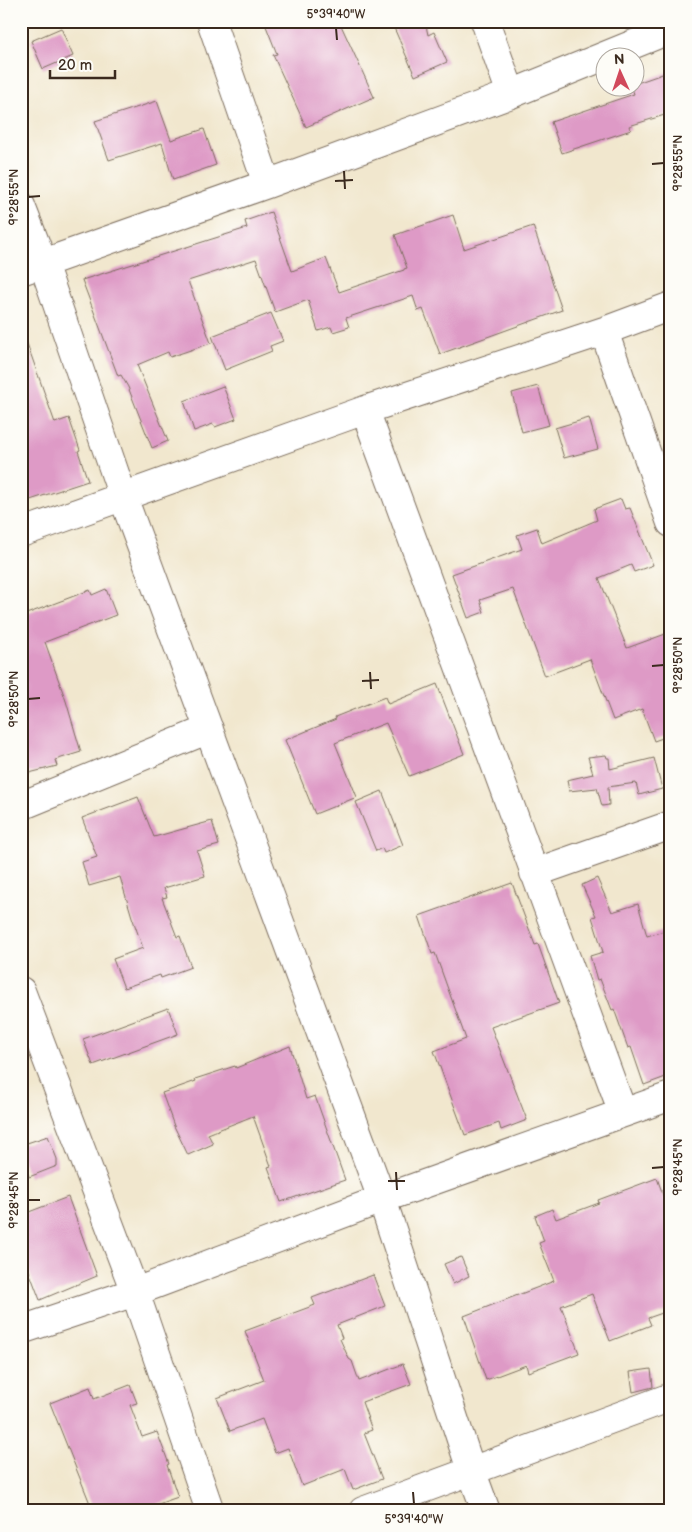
<svg xmlns="http://www.w3.org/2000/svg" width="692" height="1532" viewBox="0 0 692 1532" font-family="'Balsamiq Sans',sans-serif">
<rect width="100%" height="100%" fill="#fdfcf7"/>
<filter id="ink" filterUnits="userSpaceOnUse"><feTurbulence type="fractalNoise" baseFrequency=".02" numOctaves="2"/><feDisplacementMap in="SourceGraphic" scale="10" xChannelSelector="R" yChannelSelector="G"/><feConvolveMatrix kernelMatrix="1 2 1 2 8 2 1 2 1" color-interpolation-filters="sRGB"/></filter>
<filter id="wash" filterUnits="userSpaceOnUse"><feTurbulence type="fractalNoise" baseFrequency=".0096" numOctaves="4" result="noise"/><feDisplacementMap in="SourceGraphic" scale="20" xChannelSelector="R" yChannelSelector="G"/><feGaussianBlur stdDeviation="1.12" result="paint"/><feColorMatrix in="noise" values="0 0 0 0 0 0 0 0 0 0 0 0 0 0 0 0 0 1.4 0 .05"/><feComposite in="paint" operator="in"/></filter>
<g filter="url(#wash)">
<rect width="100%" height="100%" fill="#f1e7ce"/>
<g id="blocks">
<path fill="#de9ac6" d="M 264,21 L 339,21 L 374,97 L 306,127 L 273,55 L 277,54 Z
M 391,21 L 425,21 L 428,35 L 434,32 L 447,62 L 415,76 Z
M 61,28 L 73,56 L 43,69 L 31,41 Z
M 671,71 L 671,113 L 629,126 L 631,130 L 562,153 L 551,122 L 634,94 L 632,88 L 634,88 L 634,84 Z
M 157,101 L 171,140 L 204,129 L 216,165 L 173,180 L 162,143 L 109,160 L 95,121 Z
M 271,212 L 292,271 L 326,258 L 339,292 L 404,270 L 404,269 L 407,268 L 395,235 L 453,215 L 464,249 L 533,226 L 562,310 L 440,354 L 423,309 L 418,311 L 413,296 L 346,318 L 349,327 L 333,332 L 331,327 L 318,331 L 308,300 L 275,312 L 256,259 L 188,281 L 211,343 L 170,357 L 168,352 L 137,365 L 168,441 L 152,448 L 128,387 L 121,375 L 118,376 L 82,280 L 247,228 L 245,221 Z
M 271,313 L 283,341 L 270,346 L 272,351 L 225,370 L 212,336 Z
M 24,335 L 55,423 L 69,418 L 80,450 L 78,451 L 88,481 L 21,503 L 21,336 Z
M 223,386 L 236,419 L 215,427 L 213,424 L 194,431 L 184,401 Z
M 538,386 L 549,425 L 522,432 L 512,393 Z
M 589,418 L 598,449 L 564,458 L 555,428 Z
M 621,499 L 625,509 L 630,508 L 653,565 L 634,572 L 631,565 L 599,578 L 627,648 L 671,632 L 671,735 L 654,741 L 642,709 L 613,720 L 590,659 L 545,676 L 513,589 L 480,600 L 484,612 L 468,618 L 452,574 L 522,549 L 517,535 L 537,528 L 542,543 L 597,520 L 594,509 Z
M 106,589 L 116,615 L 45,642 L 66,701 L 81,752 L 55,760 L 57,766 L 21,775 L 21,616 L 90,590 L 92,595 Z
M 437,684 L 464,754 L 409,776 L 386,723 L 335,743 L 357,797 L 315,814 L 285,740 L 336,719 L 335,717 L 385,697 L 388,704 Z
M 606,755 L 607,758 L 609,758 L 610,769 L 654,758 L 662,789 L 639,795 L 636,783 L 608,787 L 609,805 L 602,806 L 597,788 L 569,791 L 567,780 L 593,774 L 588,757 Z
M 382,791 L 403,845 L 384,853 L 382,848 L 376,851 L 356,802 Z
M 138,797 L 154,837 L 212,821 L 219,845 L 197,851 L 205,876 L 164,888 L 167,897 L 162,898 L 177,937 L 180,936 L 191,967 L 161,978 L 160,975 L 124,988 L 113,959 L 143,948 L 132,917 L 120,877 L 89,886 L 82,862 L 97,857 L 82,818 Z
M 597,878 L 612,912 L 638,904 L 647,936 L 671,929 L 671,1075 L 644,1085 L 631,1047 L 628,1048 L 614,1009 L 612,1010 L 600,979 L 597,980 L 590,956 L 603,952 L 592,917 L 596,916 L 582,885 Z
M 512,883 L 535,945 L 538,944 L 559,1003 L 491,1027 L 527,1120 L 501,1130 L 499,1123 L 465,1135 L 434,1051 L 466,1039 L 435,953 L 432,954 L 419,916 Z
M 168,1008 L 178,1034 L 93,1065 L 83,1039 Z
M 290,1046 L 306,1099 L 315,1096 L 345,1180 L 281,1202 L 268,1167 L 271,1166 L 253,1116 L 208,1134 L 213,1144 L 188,1155 L 174,1126 L 162,1093 L 196,1081 L 195,1079 L 235,1066 L 236,1068 Z
M 48,1136 L 57,1159 L 57,1166 L 29,1177 L 21,1156 L 21,1145 Z
M 657,1178 L 671,1217 L 671,1310 L 648,1318 L 651,1325 L 610,1341 L 592,1294 L 561,1306 L 579,1353 L 528,1372 L 526,1365 L 486,1380 L 464,1316 L 554,1281 L 539,1243 L 544,1241 L 535,1216 L 552,1209 L 556,1219 L 599,1203 L 598,1200 Z
M 68,1197 L 97,1276 L 40,1300 L 21,1250 L 21,1215 Z
M 461,1257 L 469,1276 L 453,1284 L 444,1264 Z
M 373,1275 L 385,1306 L 337,1325 L 342,1338 L 340,1339 L 349,1359 L 352,1361 L 359,1381 L 403,1364 L 411,1384 L 362,1402 L 372,1430 L 364,1433 L 382,1479 L 353,1490 L 345,1469 L 302,1486 L 288,1448 L 275,1453 L 262,1419 L 230,1431 L 217,1398 L 264,1380 L 245,1331 L 315,1305 L 312,1298 Z
M 651,1369 L 653,1387 L 633,1392 L 630,1372 Z
M 130,1385 L 137,1403 L 130,1405 L 142,1437 L 157,1432 L 169,1464 L 167,1465 L 178,1497 L 138,1511 L 93,1511 L 50,1403 L 90,1387 L 94,1399 Z"/>
</g>
</g>
<g filter="url(#ink)">
<use href="#blocks" fill-opacity="0" stroke="#7b6c5c" stroke-width="1"/>
<g fill="none" stroke-linecap="round" stroke-linejoin="round">
<defs>
<path id="minor" d="M 211,21 L 267,184
M 485,21 L 511,94
M 21,206 L 43,263 L 123,497 L 382,1199 L 471,1470 L 486,1511
M 21,271 L 267,184 L 511,94 L 671,29
M 604,331 L 671,523
M 365,410 L 623,1113
M 21,533 L 365,410 L 604,331 L 671,306
M 21,806 L 209,729
M 534,873 L 671,825
M 21,991 L 135,1292 L 210,1511
M 21,1330 L 135,1292 L 382,1199 L 671,1096
M 363,1511 L 671,1397"/>
</defs>
<use href="#minor" stroke="#7b6c5c" stroke-width="30"/>
<use href="#minor" stroke="#fff" stroke-width="28"/>
</g>
</g>
<path fill="none" stroke="#3b2a1e" stroke-width="2" d="M 336,28 L 337,40M 652,164 L 664,163M 344,171 L 345,189M 335,181 L 353,180M 28,197 L 40,196M 652,666 L 664,665M 370,672 L 371,689M 362,681 L 379,680M 28,699 L 40,698M 652,1168 L 664,1167M 396,1172 L 397,1190M 388,1181 L 405,1181M 28,1200 L 40,1200M 413,1492 L 414,1504"/>
<rect width="692" height="1532" fill="none" stroke="#fdfcf7" stroke-width="55"/>
<g transform="translate(620 72) rotate(357)"><circle r="24" fill="#fdfcf7" stroke="#afa8a0"/>
<path d="M0-4L9 19L0 12L-9 19Z" fill="#d1495b"/>
<text y="-8" font-size="14" font-weight="bold" text-anchor="middle" fill="#3b2a1e">N</text>
</g>
<path d="M50 70v8h65v-8" fill="none" stroke="#3b2a1e" stroke-width="2.5"/>
<text x="58" y="70" font-size="15" fill="#3b2a1e" stroke="#fdfcf7" stroke-width="4" paint-order="stroke">20 m</text>
<rect x="28" y="28" width="636" height="1476" fill="none" stroke="#3b2a1e" stroke-width="2"/>
<g font-size="12" text-anchor="middle" fill="#3b2a1e">
<text x="336" y="18">5°39'40"W</text>
<text transform="translate(678 163) rotate(-90)" y="4">9°28'55"N</text>
<text transform="translate(14 197) rotate(-90)" y="4">9°28'55"N</text>
<text transform="translate(678 665) rotate(-90)" y="4">9°28'50"N</text>
<text transform="translate(14 699) rotate(-90)" y="4">9°28'50"N</text>
<text transform="translate(678 1167) rotate(-90)" y="4">9°28'45"N</text>
<text transform="translate(14 1200) rotate(-90)" y="4">9°28'45"N</text>
<text x="414" y="1523">5°39'40"W</text>
</g>
</svg>
